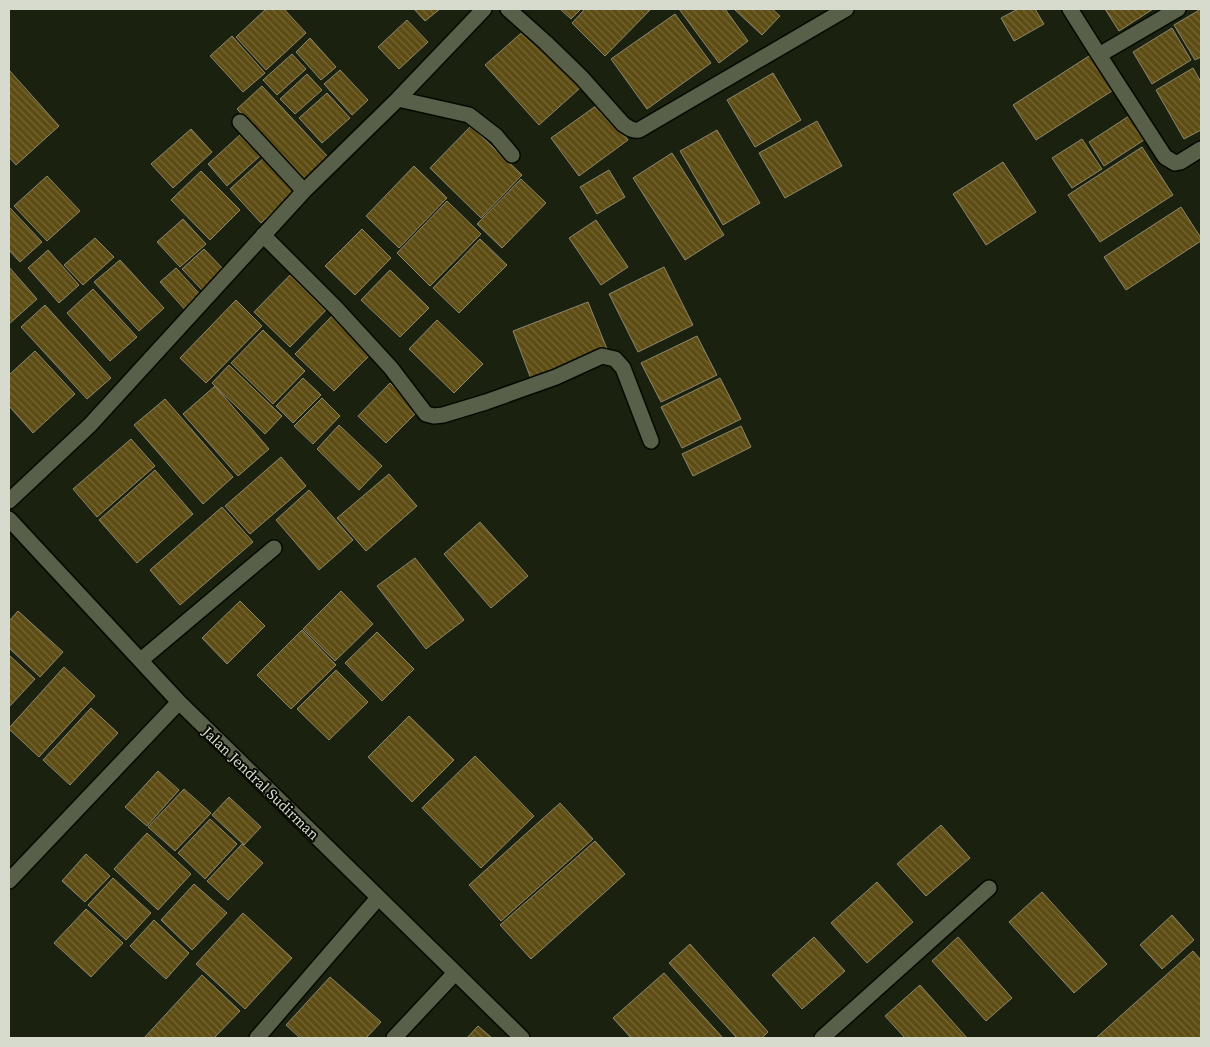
<svg xmlns="http://www.w3.org/2000/svg" width="1210" height="1047" viewBox="0 0 1210 1047" font-family="'Source Serif 4',serif">
<defs>
<pattern id="building-back-hatch" width="6" height="6" patternUnits="userSpaceOnUse" patternTransform="scale(1.25)"><rect width="6" height="6" fill="#5d4d14"/><path d="M-1 5l2 2M0 0l6 6M5-1l2 2" fill="none" stroke="#746635"/></pattern>
</defs>
<rect width="100%" height="100%" fill="#1a210e"/>
<path fill="url(#building-back-hatch)" stroke="#8e866e" d="M 266,9 L 284,9 L 306,33 L 266,70 L 236,37 Z
M 414,9 L 440,9 L 425,21 Z
M 560,9 L 581,9 L 571,19 Z
M 585,9 L 649,9 L 650,10 L 605,56 L 572,23 Z
M 679,9 L 725,9 L 748,41 L 719,63 Z
M 734,9 L 772,9 L 780,16 L 762,35 Z
M 1018,9 L 1035,9 L 1044,24 L 1014,41 L 1001,18 Z
M 1105,9 L 1153,9 L 1119,31 Z
M 1201,9 L 1201,57 L 1195,60 L 1174,25 Z
M 675,14 L 711,63 L 647,109 L 611,59 Z
M 407,20 L 428,42 L 399,69 L 378,47 Z
M 527,28 L 580,88 L 539,125 L 485,65 Z
M 1172,28 L 1191,60 L 1152,84 L 1133,52 Z
M 232,36 L 265,73 L 243,92 L 210,56 Z
M 310,38 L 336,67 L 321,80 L 296,52 Z
M 292,54 L 306,69 L 277,95 L 263,80 Z
M 1092,54 L 1115,89 L 1036,140 L 1013,105 Z
M 1193,68 L 1201,82 L 1201,130 L 1184,139 L 1156,90 Z
M 9,70 L 59,126 L 16,165 L 9,157 Z
M 340,70 L 368,100 L 352,115 L 324,84 Z
M 773,73 L 801,120 L 755,147 L 727,100 Z
M 307,74 L 322,90 L 295,114 L 280,99 Z
M 262,86 L 328,157 L 302,181 L 237,109 Z
M 327,93 L 350,118 L 322,143 L 299,118 Z
M 600,103 L 628,140 L 579,176 L 551,138 Z
M 1129,116 L 1144,140 L 1104,166 L 1089,142 Z
M 817,121 L 842,166 L 785,198 L 759,153 Z
M 471,126 L 522,175 L 481,218 L 430,168 Z
M 191,129 L 212,152 L 173,188 L 151,164 Z
M 717,130 L 760,203 L 723,225 L 680,151 Z
M 241,134 L 261,155 L 227,186 L 208,164 Z
M 1082,139 L 1102,169 L 1072,188 L 1052,158 Z
M 1142,147 L 1173,195 L 1100,242 L 1068,195 Z
M 672,153 L 724,235 L 685,260 L 633,178 Z
M 266,156 L 297,190 L 261,223 L 230,189 Z
M 1003,162 L 1036,212 L 986,245 L 953,194 Z
M 414,166 L 447,198 L 399,248 L 366,216 Z
M 609,170 L 625,197 L 597,214 L 580,187 Z
M 201,171 L 240,210 L 210,240 L 171,200 Z
M 47,176 L 80,211 L 47,241 L 14,206 Z
M 521,179 L 546,203 L 502,248 L 477,224 Z
M 447,201 L 481,234 L 430,286 L 397,253 Z
M 1181,207 L 1201,238 L 1201,241 L 1126,290 L 1104,257 Z
M 10,208 L 42,242 L 20,262 L 9,250 L 9,210 Z
M 183,219 L 206,244 L 180,267 L 157,242 Z
M 596,220 L 628,267 L 601,285 L 569,238 Z
M 362,229 L 391,258 L 355,295 L 325,266 Z
M 95,238 L 114,257 L 83,285 L 64,265 Z
M 480,239 L 507,265 L 459,313 L 433,288 Z
M 204,249 L 226,272 L 204,292 L 182,269 Z
M 48,250 L 79,285 L 59,303 L 28,268 Z
M 120,260 L 164,308 L 139,331 L 94,282 Z
M 9,267 L 37,299 L 9,324 Z
M 664,267 L 693,325 L 638,352 L 609,294 Z
M 176,268 L 204,299 L 188,313 L 160,282 Z
M 390,270 L 429,308 L 400,337 L 361,300 Z
M 293,272 L 330,306 L 290,347 L 254,312 Z
M 93,289 L 137,337 L 110,361 L 67,313 Z
M 236,300 L 262,326 L 206,383 L 180,358 Z
M 588,302 L 607,349 L 531,379 L 513,331 Z
M 45,305 L 111,378 L 87,399 L 21,327 Z
M 332,316 L 371,354 L 334,391 L 295,354 Z
M 437,320 L 483,364 L 454,393 L 409,349 Z
M 263,330 L 305,371 L 273,404 L 231,363 Z
M 697,336 L 717,375 L 661,402 L 641,363 Z
M 35,351 L 75,394 L 33,433 L 9,406 L 9,375 Z
M 229,365 L 282,416 L 265,434 L 212,383 Z
M 303,378 L 321,395 L 293,423 L 276,406 Z
M 720,378 L 741,419 L 682,448 L 661,407 Z
M 390,383 L 419,410 L 386,443 L 358,416 Z
M 215,386 L 269,449 L 238,476 L 183,414 Z
M 322,398 L 340,416 L 313,444 L 294,426 Z
M 165,399 L 233,477 L 203,504 L 134,425 Z
M 339,425 L 382,466 L 359,490 L 317,449 Z
M 741,426 L 751,447 L 693,476 L 682,454 Z
M 131,439 L 155,466 L 97,517 L 73,489 Z
M 281,457 L 306,486 L 250,534 L 225,506 Z
M 155,470 L 193,514 L 137,563 L 99,520 Z
M 389,474 L 417,506 L 366,551 L 337,518 Z
M 309,490 L 353,540 L 319,570 L 276,520 Z
M 222,507 L 253,542 L 180,605 L 150,570 Z
M 480,522 L 528,576 L 491,608 L 444,554 Z
M 415,558 L 464,620 L 426,649 L 377,586 Z
M 341,591 L 373,624 L 335,661 L 303,629 Z
M 240,601 L 265,626 L 227,664 L 202,638 Z
M 18,611 L 63,652 L 40,677 L 9,648 L 9,621 Z
M 302,630 L 336,665 L 291,709 L 257,675 Z
M 377,632 L 414,669 L 382,701 L 345,663 Z
M 9,655 L 35,679 L 9,707 Z
M 64,667 L 95,696 L 39,757 L 9,729 L 9,728 Z
M 336,670 L 368,702 L 329,740 L 297,709 Z
M 91,708 L 118,733 L 70,785 L 43,760 Z
M 409,716 L 454,760 L 412,802 L 368,757 Z
M 475,756 L 534,816 L 481,868 L 422,808 Z
M 158,771 L 179,790 L 147,826 L 125,807 Z
M 184,789 L 211,813 L 175,851 L 148,827 Z
M 229,797 L 261,827 L 244,845 L 212,815 Z
M 560,803 L 593,839 L 501,921 L 469,885 Z
M 210,819 L 237,844 L 205,879 L 178,853 Z
M 941,825 L 970,858 L 926,896 L 897,864 Z
M 147,833 L 191,874 L 158,910 L 114,869 Z
M 595,841 L 625,874 L 531,959 L 500,925 Z
M 242,844 L 263,863 L 228,900 L 207,881 Z
M 86,854 L 110,876 L 85,902 L 62,881 Z
M 113,878 L 151,913 L 126,940 L 88,905 Z
M 877,882 L 913,922 L 867,963 L 831,923 Z
M 194,884 L 227,913 L 192,950 L 161,920 Z
M 1042,892 L 1107,964 L 1074,993 L 1009,922 Z
M 86,909 L 123,943 L 91,977 L 54,943 Z
M 243,913 L 292,958 L 245,1009 L 196,964 Z
M 1172,915 L 1194,940 L 1162,969 L 1140,945 Z
M 154,920 L 189,953 L 166,979 L 130,946 Z
M 814,937 L 845,971 L 802,1009 L 772,975 Z
M 958,937 L 1012,998 L 986,1021 L 932,961 Z
M 690,944 L 768,1032 L 762,1038 L 737,1038 L 669,963 Z
M 1193,951 L 1201,960 L 1201,1038 L 1096,1038 Z
M 664,973 L 723,1038 L 631,1038 L 613,1018 Z
M 202,975 L 240,1011 L 214,1038 L 144,1038 Z
M 330,977 L 381,1022 L 366,1038 L 300,1038 L 286,1025 Z
M 920,985 L 967,1038 L 905,1038 L 885,1016 Z
M 478,1026 L 492,1038 L 467,1038 Z"/>
<g fill="none" stroke-linecap="round" stroke-linejoin="round">
<defs>
<path id="minor" d="M 508,9 L 545,42 L 582,78 L 623,124 C 629,128 632,131 639,130 L 846,9
M 1070,9 L 1099,55 L 1178,9
M 1099,55 L 1165,157 L 1175,163 L 1180,162 L 1201,149
M 398,99 L 469,115 L 496,136 L 512,155
M 240,122 L 304,191
M 263,235 L 336,308 L 391,368 L 426,414 L 434,416 L 443,415 L 486,402 L 556,377 L 602,356 L 615,359 L 623,368 L 651,441
M 9,501 L 90,425 L 304,191 L 398,99 L 484,9
M 9,519 L 179,702 L 522,1038
M 141,660 L 274,548
M 9,881 L 179,702
M 257,1038 L 378,898
M 394,1038 L 455,973
M 822,1038 L 989,888"/>
</defs>
<use href="#minor" stroke="#050a00" stroke-width="18"/>
<use href="#minor" stroke="#58604a" stroke-width="15"/>
</g>
<g text-anchor="middle" dominant-baseline="central" stroke-width="4" stroke-linejoin="round" paint-order="stroke">
<g font-size="15" fill="#d6dbce" stroke="#070903">
<text transform="translate(261 783) rotate(44)">Jalan Jendral Sudirman</text>
</g>
</g>
<rect width="1210" height="1047" fill="none" stroke="#d6dbce" stroke-width="20"/>
</svg>
